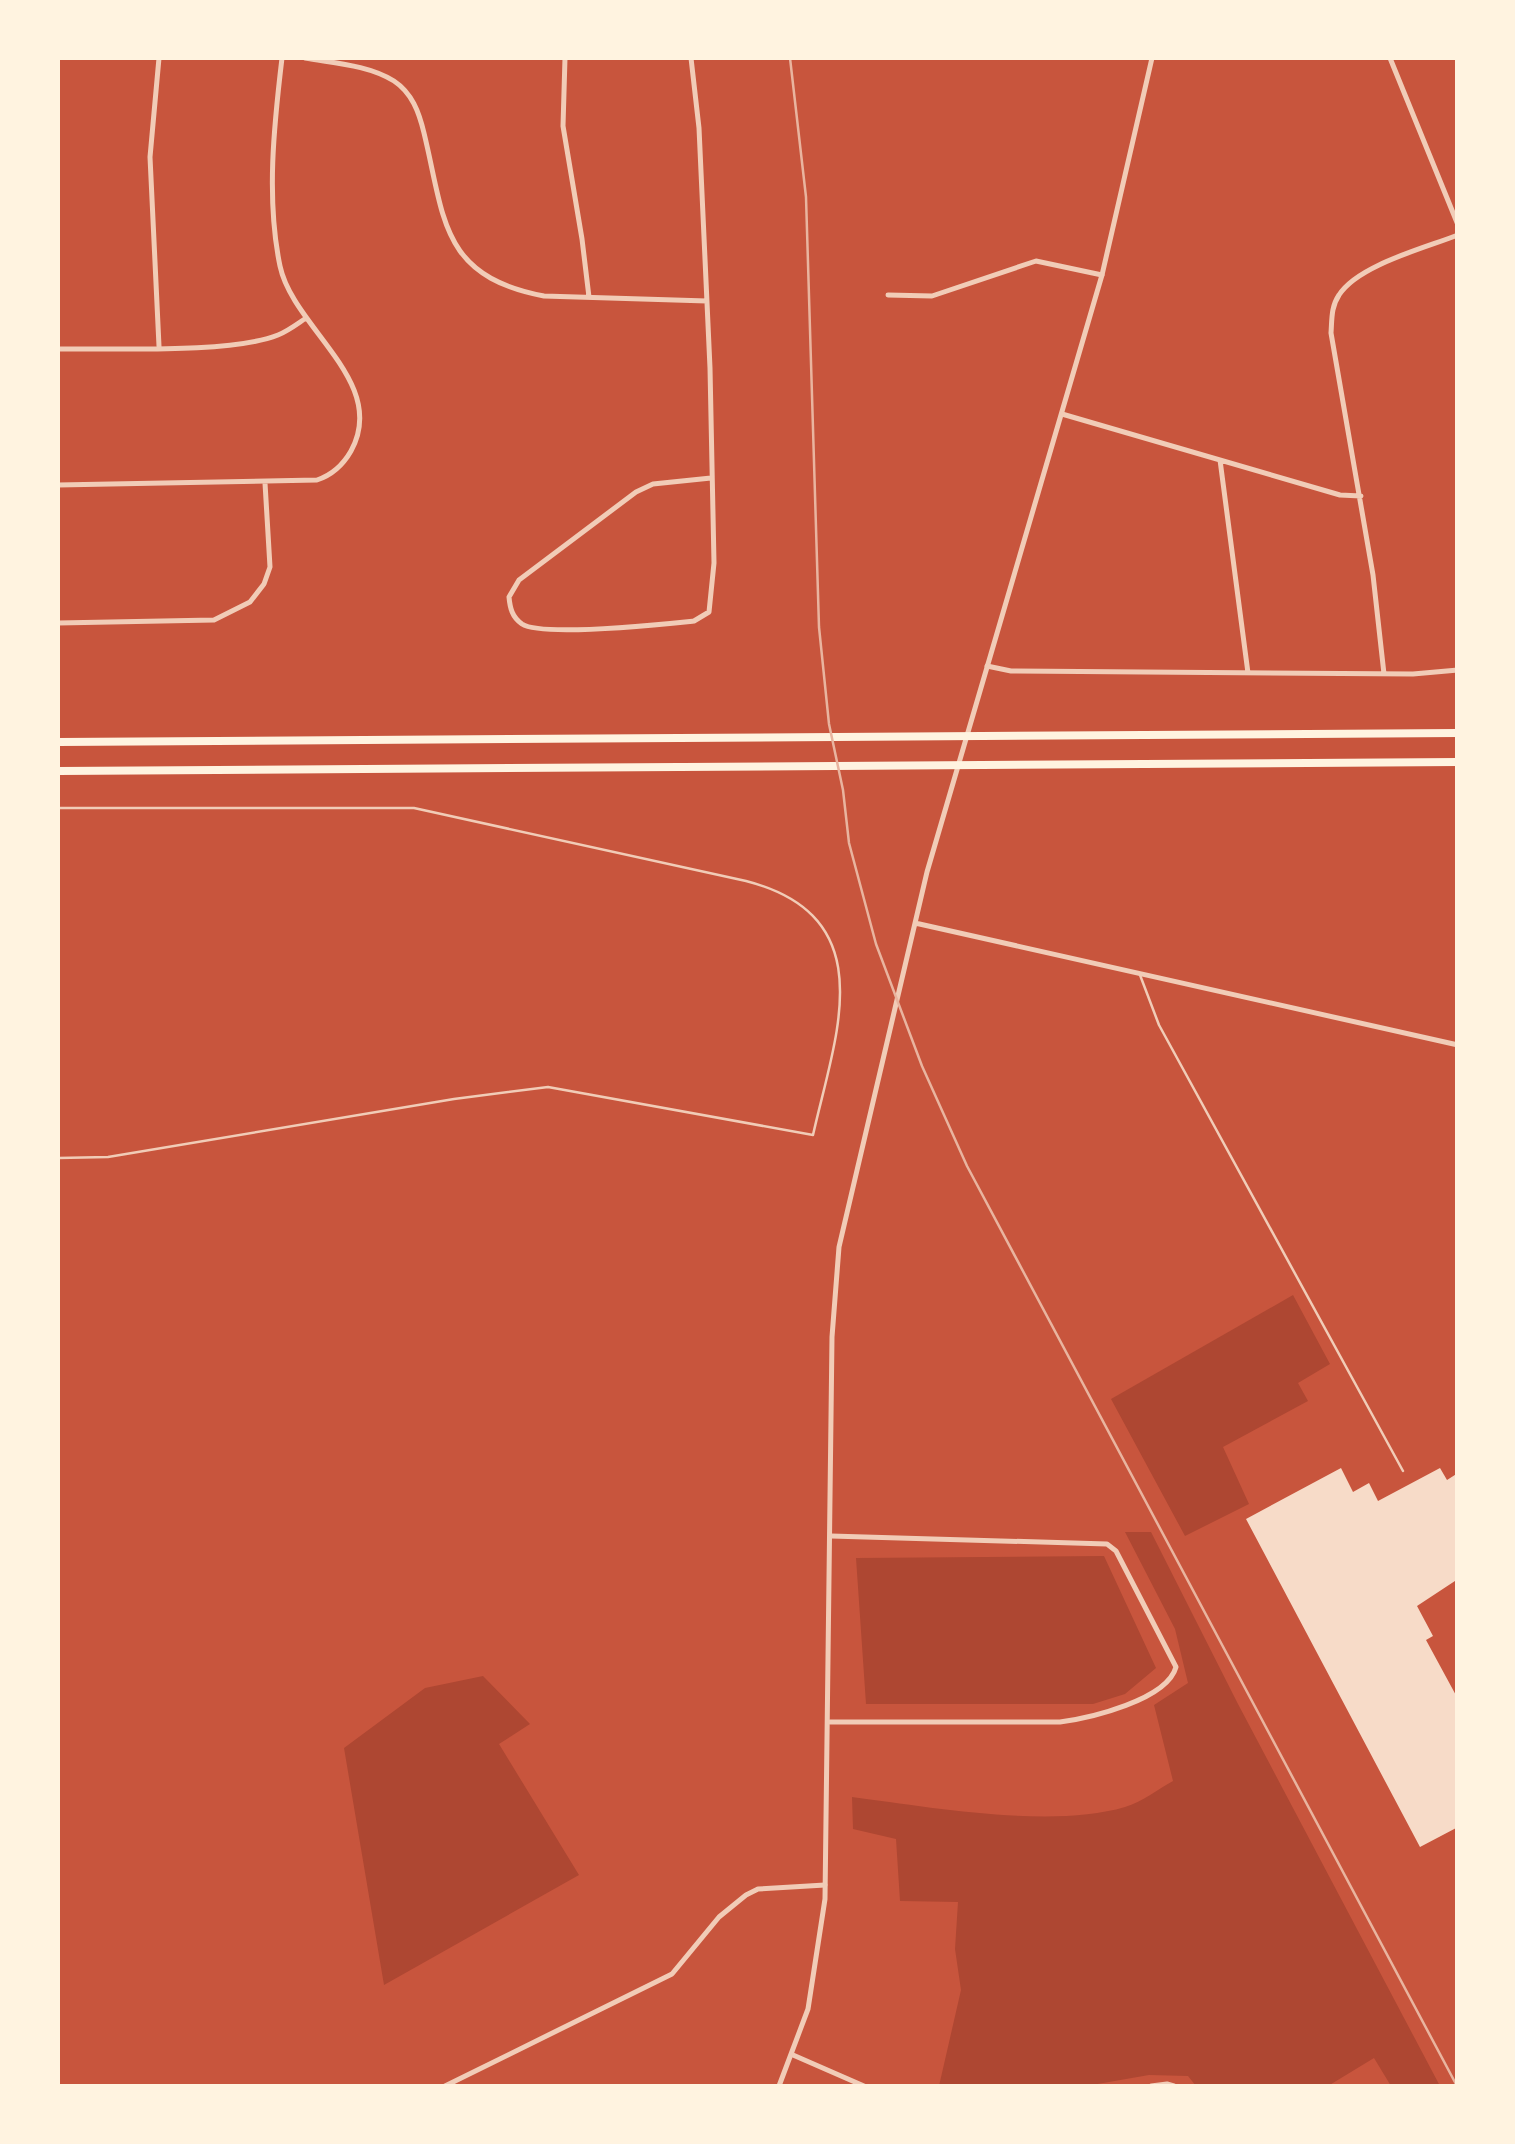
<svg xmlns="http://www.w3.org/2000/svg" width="1515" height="2144" viewBox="0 0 1515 2144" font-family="Figtree,sans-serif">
<rect width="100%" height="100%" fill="#c8553d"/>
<path fill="#ae4732" d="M 1293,1295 L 1330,1364 L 1298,1383 L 1308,1401 L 1223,1447 L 1249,1504 L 1185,1536 L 1111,1399 Z
M 1125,1532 L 1151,1532 L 1238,1704 L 1440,2086 L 1391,2086 L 1374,2058 L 1328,2086 L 1196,2086 L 1188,2076 L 1149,2075 L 1086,2086 L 939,2086 L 961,1990 L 955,1949 L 958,1902 L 900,1901 L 896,1839 L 853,1829 L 852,1797 C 930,1807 1051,1829 1125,1807 C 1142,1802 1158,1789 1173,1781 L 1154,1705 L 1188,1683 L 1175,1629 Z
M 1104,1556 L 1156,1668 L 1125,1694 L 1093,1704 L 866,1704 L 856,1558 Z
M 483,1676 L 530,1724 L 499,1744 L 579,1875 L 384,1985 L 344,1748 L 425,1688 Z"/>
<path fill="#f7dbc8" d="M 1341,1468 L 1353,1492 L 1369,1483 L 1378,1501 L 1440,1468 L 1447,1480 L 1458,1473 L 1458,1579 L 1417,1606 L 1433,1636 L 1426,1640 L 1458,1699 L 1458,1827 L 1420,1847 L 1246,1519 Z"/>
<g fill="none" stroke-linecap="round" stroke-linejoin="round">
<path stroke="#f1ccb7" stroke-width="2.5" d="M 58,808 L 414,808 L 746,881 C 885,917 835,1036 813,1135 L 548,1087 L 454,1099 L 108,1157 L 58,1158
M 1140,975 L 1159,1025 L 1403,1471"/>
<path stroke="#f1ccb7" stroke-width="5" d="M 305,58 C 333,63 369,65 394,81 C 412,93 419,112 424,133 C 445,219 440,276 544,296 L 707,301
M 565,58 L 563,126 L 582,239 L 589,297
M 691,58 L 699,128 L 710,368 L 714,563 L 709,612 L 694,621 C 665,624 542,637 522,624 C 512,617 510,608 509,597 L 519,580 L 636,492 L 653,484 L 711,478
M 1390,58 L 1458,225
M 888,295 L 932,296 L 1036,261 L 1102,275
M 159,346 L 150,157 L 159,58
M 58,349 C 113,348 230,354 278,335 C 288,331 297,324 306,318
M 1062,414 L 1340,495 L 1361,496
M 1220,460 L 1248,673
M 58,485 L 317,480 C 332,475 343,465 351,451 C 389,382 293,328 280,266 C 266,199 274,125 282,58
M 58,623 L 214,620 L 250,602 L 264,584 L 270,567 L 265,483
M 987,666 L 1011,671 L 1413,674 L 1458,670
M 1384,674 L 1373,575 L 1331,333 C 1332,319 1331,307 1339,295 C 1358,265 1425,248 1458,235
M 830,1722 L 1060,1722 C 1090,1718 1167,1700 1176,1667 L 1116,1551 L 1107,1544 L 831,1536
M 793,2055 L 864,2086
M 445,2086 L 672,1974 L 719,1917 L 746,1895 L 758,1889 L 825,1885
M 1151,2086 L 1167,2084 L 1174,2086"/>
<path stroke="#f1ccb7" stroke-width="5" d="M 915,923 L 1458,1045
M 779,2086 L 808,2009 L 825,1899 L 832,1337 L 839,1247 L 927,872 L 1102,275 L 1152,58"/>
<path stroke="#fff3e0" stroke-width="8" d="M 58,742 L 1458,733
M 58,771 L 1458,762"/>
<path stroke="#e9b49f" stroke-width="2.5" d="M 790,58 L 806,197 L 819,627 L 829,724 L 843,790 L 849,843 L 876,944 L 922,1066 L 967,1166 L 1457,2086"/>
</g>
<rect width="1515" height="2144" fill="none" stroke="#fff3e0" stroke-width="120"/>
</svg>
